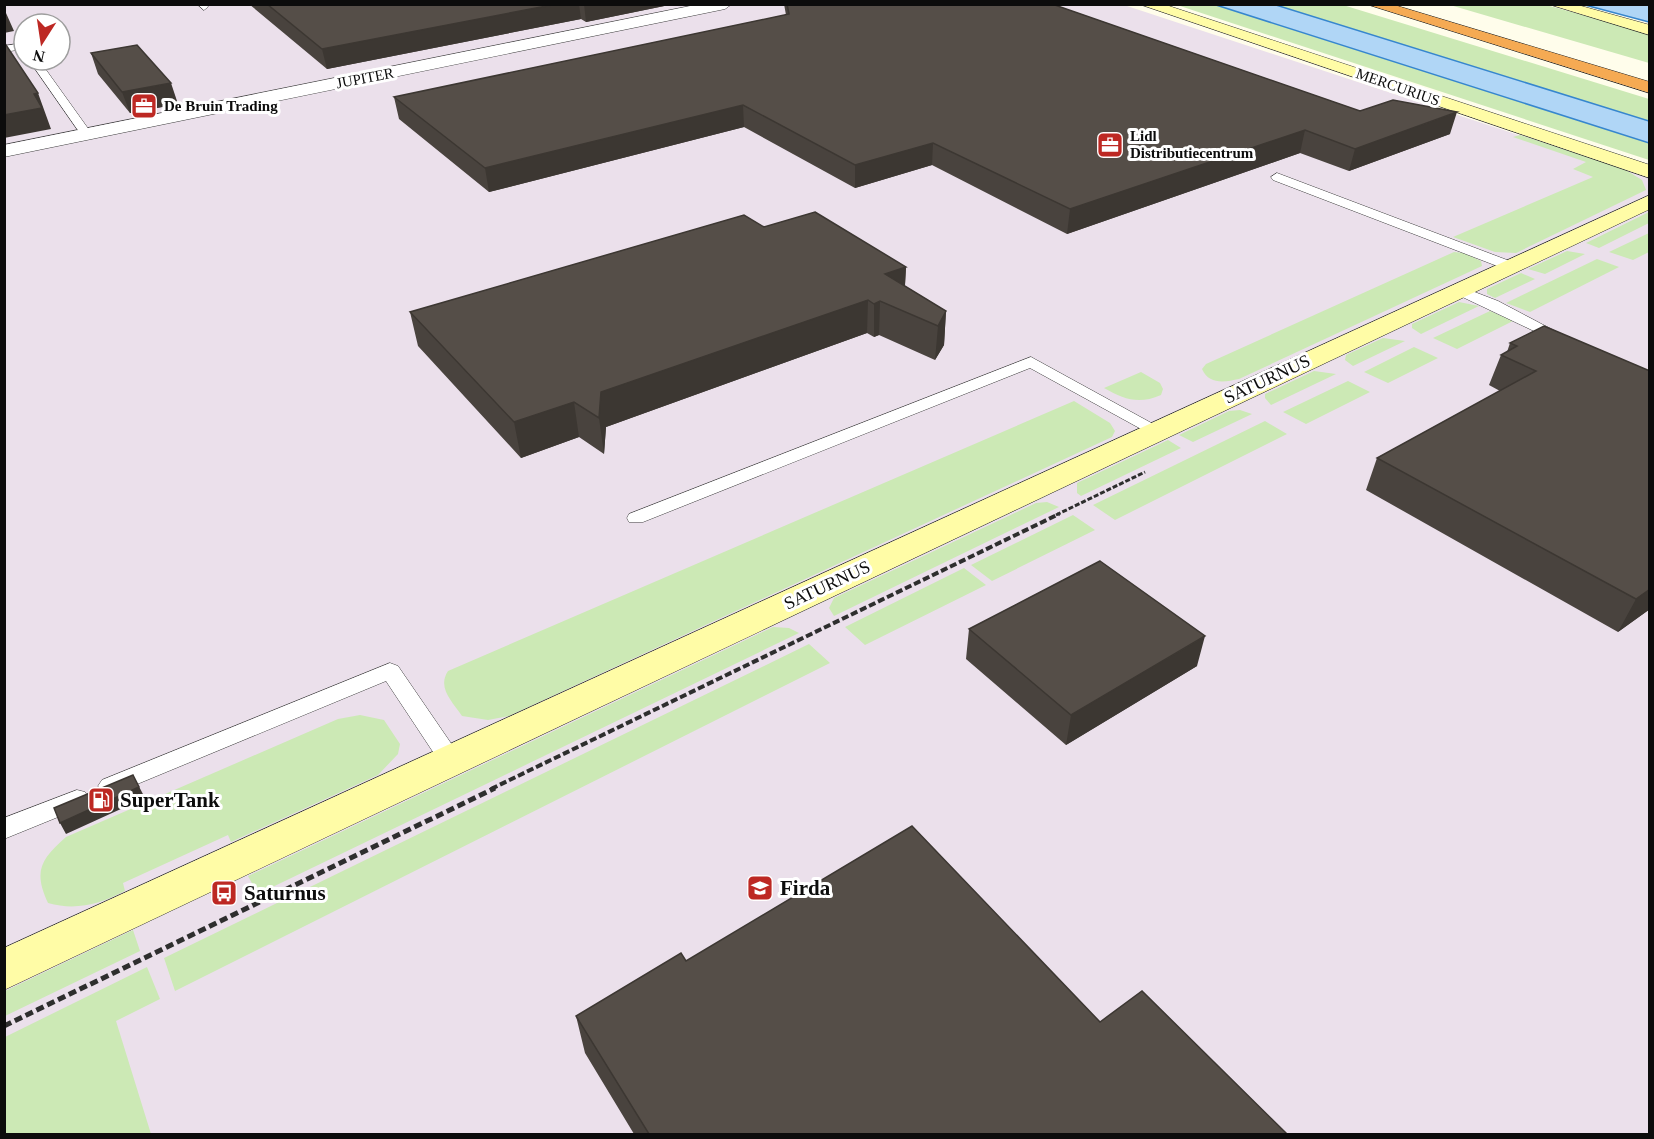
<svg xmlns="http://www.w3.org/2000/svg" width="1654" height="1139" viewBox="0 0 1654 1139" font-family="'Times New Roman',serif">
<rect width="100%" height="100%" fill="#fffdeb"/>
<path fill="#ebe0eb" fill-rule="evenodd" d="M 5,5 L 1124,5 L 1649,178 L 1649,1134 L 5,1134 ZM 24,24 L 60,24 L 60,60 L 24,60 Z"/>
<path fill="#cce9b5" d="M 1177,5 L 1216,5 L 1649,143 L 1649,160 Z
M 1276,5 L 1343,5 L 1649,99 L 1649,121 Z
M 1450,5 L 1546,5 L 1649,33 L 1649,63 Z
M 1520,135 L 1624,169 L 1642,180 L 1646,190 L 1516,253 L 1495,252 L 1453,237 L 1593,177 L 1573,169 L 1586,162 L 1513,137 Z
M 1649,212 L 1649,223 L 1599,248 L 1586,243 Z
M 1649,233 L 1649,252 L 1633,260 L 1609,252 Z
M 1567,251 L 1585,254 L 1545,274 L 1528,269 Z
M 1454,252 L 1464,253 L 1481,261 L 1482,266 L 1239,379 C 1225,382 1209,385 1202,369 L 1206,364 Z
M 1597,259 L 1619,267 L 1530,312 L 1506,303 Z
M 1521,273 L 1535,279 L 1495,298 L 1487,294 L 1487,289 Z
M 1459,302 L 1479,306 L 1421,334 L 1412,328 L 1412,324 Z
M 1490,311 L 1513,321 L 1457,349 L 1433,338 Z
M 1383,338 L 1405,341 L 1353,366 L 1345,360 L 1346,355 Z
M 1414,347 L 1438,358 L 1388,383 L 1364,372 Z
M 1314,371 L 1336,374 L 1271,405 L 1265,398 L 1265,394 Z
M 1141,372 L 1160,383 L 1163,389 L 1161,395 C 1138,405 1124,399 1104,388 Z
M 1348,381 L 1370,392 L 1306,424 L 1283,412 Z
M 1074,401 L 1110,423 L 1115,431 L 1112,437 L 509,716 L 488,720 L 462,716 C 452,701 437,688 448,671 Z
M 1240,410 L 1252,414 L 1193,442 L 1179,435 L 1229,411 Z
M 1265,421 L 1287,434 L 1115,520 L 1093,505 Z
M 1168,440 L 1181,448 L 1081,496 L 1077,493 L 1077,483 Z
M 1047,502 L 1059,507 L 834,616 L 829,608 L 834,598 L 1036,503 Z
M 1073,515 L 1095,530 L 992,581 L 971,565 Z
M 964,568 L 986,585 L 865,645 L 845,627 Z
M 773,627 L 789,628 L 799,633 L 258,894 L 248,876 Z
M 809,644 L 830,663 L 175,991 L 164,958 Z
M 360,715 L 384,720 L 400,744 L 398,754 L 378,775 L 231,842 L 228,835 L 123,883 L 125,891 C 100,904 76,911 48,903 C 33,871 41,859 66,837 L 338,719 Z
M 133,930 L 140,951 L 5,1016 L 5,991 Z
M 147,967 L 160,999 L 116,1021 L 151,1134 L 5,1134 L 5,1037 Z"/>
<path fill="#b0d6f6" stroke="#3686ce" stroke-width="1.5" d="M 1216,5 L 1276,5 L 1649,121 L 1649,143 Z
M 1585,5 L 1649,5 L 1649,22 Z"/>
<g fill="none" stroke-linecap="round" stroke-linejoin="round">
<defs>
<path id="service" d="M 197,4 L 207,4 L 208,7 L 204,10 Z
M 24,43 L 24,49 L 4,52 L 4,46 Z
M 29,60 L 39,60 L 92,134 L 90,136 L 82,136 Z
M 1277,173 L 1515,263 L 1517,266 L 1515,269 L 1505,269 L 1273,180 L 1271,177 Z
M 1459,286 L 1498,301 L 1570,339 L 1562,344 L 1557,342 L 1454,293 L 1454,287 Z
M 1031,357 L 1166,431 L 1164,435 L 1152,435 L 1030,368 L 643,522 L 629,522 L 627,518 L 629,514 Z
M 390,663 L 398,666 L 459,755 L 463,761 L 459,767 L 451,770 L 443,767 L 386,681 L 118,792 L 110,795 L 102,792 L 98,786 L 102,780 Z
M 77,790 L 85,792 L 89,799 L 85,806 L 4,839 L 4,818 Z"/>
<path id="minor" d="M 700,4 L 732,4 L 725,9 L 4,157 L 4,145 Z"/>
<path id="secondary" d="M 1139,4 L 1163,4 L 1650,165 L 1650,178 Z
M 1548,4 L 1574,4 L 1650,25 L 1650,35 Z
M 1650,195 L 1650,209 L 4,990 L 4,948 Z"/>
<path id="motorway" d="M 1366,4 L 1391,4 L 1650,82 L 1650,93 Z"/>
</defs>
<use href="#service" stroke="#3f3f3f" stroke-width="1"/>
<use href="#minor" stroke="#3f3f3f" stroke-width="1"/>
<use href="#secondary" stroke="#2e2e2e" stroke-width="1"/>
<use href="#motorway" stroke="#1d1d1d" stroke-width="1"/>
<path stroke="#2e2e2e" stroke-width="3" stroke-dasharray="5 2" stroke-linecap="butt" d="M 1056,515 L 1145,472"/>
<path stroke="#2e2e2e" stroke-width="4" stroke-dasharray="7 3" stroke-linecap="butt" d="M 491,789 L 1059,514"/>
<path stroke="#2e2e2e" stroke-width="5" stroke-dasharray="8 4" stroke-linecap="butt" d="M 4,1026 L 495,788"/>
<use href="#service" fill="#fff" fill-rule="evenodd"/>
<use href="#minor" fill="#fff" fill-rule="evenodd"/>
<use href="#secondary" fill="#fffca6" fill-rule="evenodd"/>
<use href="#motorway" fill="#f5aa53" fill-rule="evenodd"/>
</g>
<path fill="#49433e" d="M 249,4 L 674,4 L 586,22 L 581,19 L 327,69 Z
M 784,4 L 1052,4 L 1360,111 L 1450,134 L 1349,171 L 1300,153 L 1067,234 L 932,165 L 855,188 L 744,127 L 489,192 L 399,119 L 394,97 L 786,15 Z
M 91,53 L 178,104 L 130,113 L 98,74 Z
M 764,227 L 906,267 L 905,286 L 946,311 L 944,345 L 935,360 L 879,335 L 874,337 L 867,333 L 606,427 L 604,454 L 579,437 L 521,458 L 418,346 L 410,312 Z
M 1510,343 L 1650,371 L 1650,609 L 1618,632 L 1366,490 L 1377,458 L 1500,391 L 1489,385 L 1501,355 L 1507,352 Z
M 969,629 L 1197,666 L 1066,745 L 966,659 Z
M 686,961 L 1100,1022 L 1287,1134 L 634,1134 L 585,1053 L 576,1016 Z"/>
<path fill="#3c3732" d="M 557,4 L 579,4 L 581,19 L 327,69 L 322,49 Z
M 584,4 L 674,4 L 586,22 Z
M 4,13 L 6,13 L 14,31 L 4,33 Z
M 171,83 L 178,104 L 130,113 L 122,92 Z
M 38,93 L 51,129 L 4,138 L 4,115 L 34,94 Z
M 743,105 L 744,127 L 489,192 L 485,168 Z
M 1457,112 L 1450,134 L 1349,171 L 1355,149 Z
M 1305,130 L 1300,153 L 1067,234 L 1070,209 Z
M 933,143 L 932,165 L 855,188 L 855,165 Z
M 906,267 L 904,300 L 885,274 Z
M 868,300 L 867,333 L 606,427 L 604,454 L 599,418 L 601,392 Z
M 880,301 L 879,335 L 874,337 L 874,304 Z
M 946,311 L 944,345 L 935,360 L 938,326 Z
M 574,402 L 579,437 L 521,458 L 514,422 Z
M 1650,589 L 1650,609 L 1618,632 L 1636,599 Z
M 1205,636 L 1197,666 L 1066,745 L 1071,715 Z
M 133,775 L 145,798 L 66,834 L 60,823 Z"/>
<path fill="#554e48" stroke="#3c3732" stroke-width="1.5" d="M 267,4 L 557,4 L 322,49 Z
M 787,4 L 1052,4 L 1360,111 L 1393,100 L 1457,112 L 1355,149 L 1305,130 L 1070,209 L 933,143 L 855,165 L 743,105 L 485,168 L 394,97 L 789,14 Z
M 4,42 L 38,93 L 34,94 L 42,108 L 4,115 Z
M 137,45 L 171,83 L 122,92 L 91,53 Z
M 815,212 L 906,267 L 885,274 L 946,311 L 938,326 L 880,301 L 874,304 L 868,300 L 601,392 L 599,418 L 574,402 L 514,422 L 410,312 L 744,215 L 764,227 Z
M 1544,326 L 1650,371 L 1650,589 L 1636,599 L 1377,458 L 1536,371 L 1501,355 L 1517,346 L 1510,343 Z
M 1100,561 L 1205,636 L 1071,715 L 969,629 Z
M 133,775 L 139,787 L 60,823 L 54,808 Z
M 912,826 L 1100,1022 L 1142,991 L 1287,1134 L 649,1134 L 576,1016 L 681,953 L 686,961 Z"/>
<defs>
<symbol id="office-square" viewBox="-11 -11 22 22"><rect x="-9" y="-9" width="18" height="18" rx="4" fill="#bd2823" stroke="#fff"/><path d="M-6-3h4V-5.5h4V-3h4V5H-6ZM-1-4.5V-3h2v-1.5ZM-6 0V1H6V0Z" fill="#fff"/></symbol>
<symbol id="fuel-square" viewBox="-11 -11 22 22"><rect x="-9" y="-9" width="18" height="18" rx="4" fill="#bd2823" stroke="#fff"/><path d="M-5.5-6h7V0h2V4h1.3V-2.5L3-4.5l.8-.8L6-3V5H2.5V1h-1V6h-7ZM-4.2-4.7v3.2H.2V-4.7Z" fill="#fff"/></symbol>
<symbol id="university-square" viewBox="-11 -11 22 22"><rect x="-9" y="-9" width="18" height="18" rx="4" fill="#bd2823" stroke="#fff"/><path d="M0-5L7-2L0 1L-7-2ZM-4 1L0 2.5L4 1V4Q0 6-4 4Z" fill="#fff"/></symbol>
<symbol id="bus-square" viewBox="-11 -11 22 22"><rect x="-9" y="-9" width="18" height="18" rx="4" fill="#bd2823" stroke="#fff"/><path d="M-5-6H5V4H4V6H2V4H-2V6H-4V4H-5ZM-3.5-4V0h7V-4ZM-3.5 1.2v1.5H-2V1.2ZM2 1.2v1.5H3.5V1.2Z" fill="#fff"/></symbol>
</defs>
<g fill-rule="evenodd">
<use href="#office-square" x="129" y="91" width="30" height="30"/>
<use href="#office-square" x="1095" y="130" width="30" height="30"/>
<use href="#fuel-square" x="86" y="785" width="30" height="30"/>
<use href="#university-square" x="745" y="873" width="30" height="30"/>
<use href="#bus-square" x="209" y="878" width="30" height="30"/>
</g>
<g text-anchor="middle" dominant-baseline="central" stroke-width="6" stroke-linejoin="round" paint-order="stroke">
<g font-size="15" fill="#0c0c0c" stroke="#fff">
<text transform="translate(365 78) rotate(-11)">JUPITER</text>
<text transform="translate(1398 87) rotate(19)">MERCURIUS</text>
</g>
<g font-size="15" font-weight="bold" fill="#0c0c0c" stroke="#fff" text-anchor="start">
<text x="164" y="106">De Bruin Trading</text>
<text x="1130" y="136">Lidl<tspan x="1130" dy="17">Distributiecentrum</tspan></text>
</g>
<g font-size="18" fill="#0c0c0c" stroke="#fff">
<text transform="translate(1267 379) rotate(-25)">SATURNUS</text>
<text transform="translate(827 585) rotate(-25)">SATURNUS</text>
</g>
<g font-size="21" font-weight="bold" fill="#0c0c0c" stroke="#fff" text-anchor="start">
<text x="120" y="800">SuperTank</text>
<text x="780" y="888">Firda</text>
<text x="244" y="893">Saturnus</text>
</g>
</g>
<rect width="1654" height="1139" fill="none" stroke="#0c0c0c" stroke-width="12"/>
<g transform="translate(42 42) rotate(192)"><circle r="28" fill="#ffffff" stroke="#9e9e9e" stroke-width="1.5"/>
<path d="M0-4.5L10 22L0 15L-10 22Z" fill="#bd2823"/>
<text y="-9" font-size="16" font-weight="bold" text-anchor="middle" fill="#0c0c0c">N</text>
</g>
</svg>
